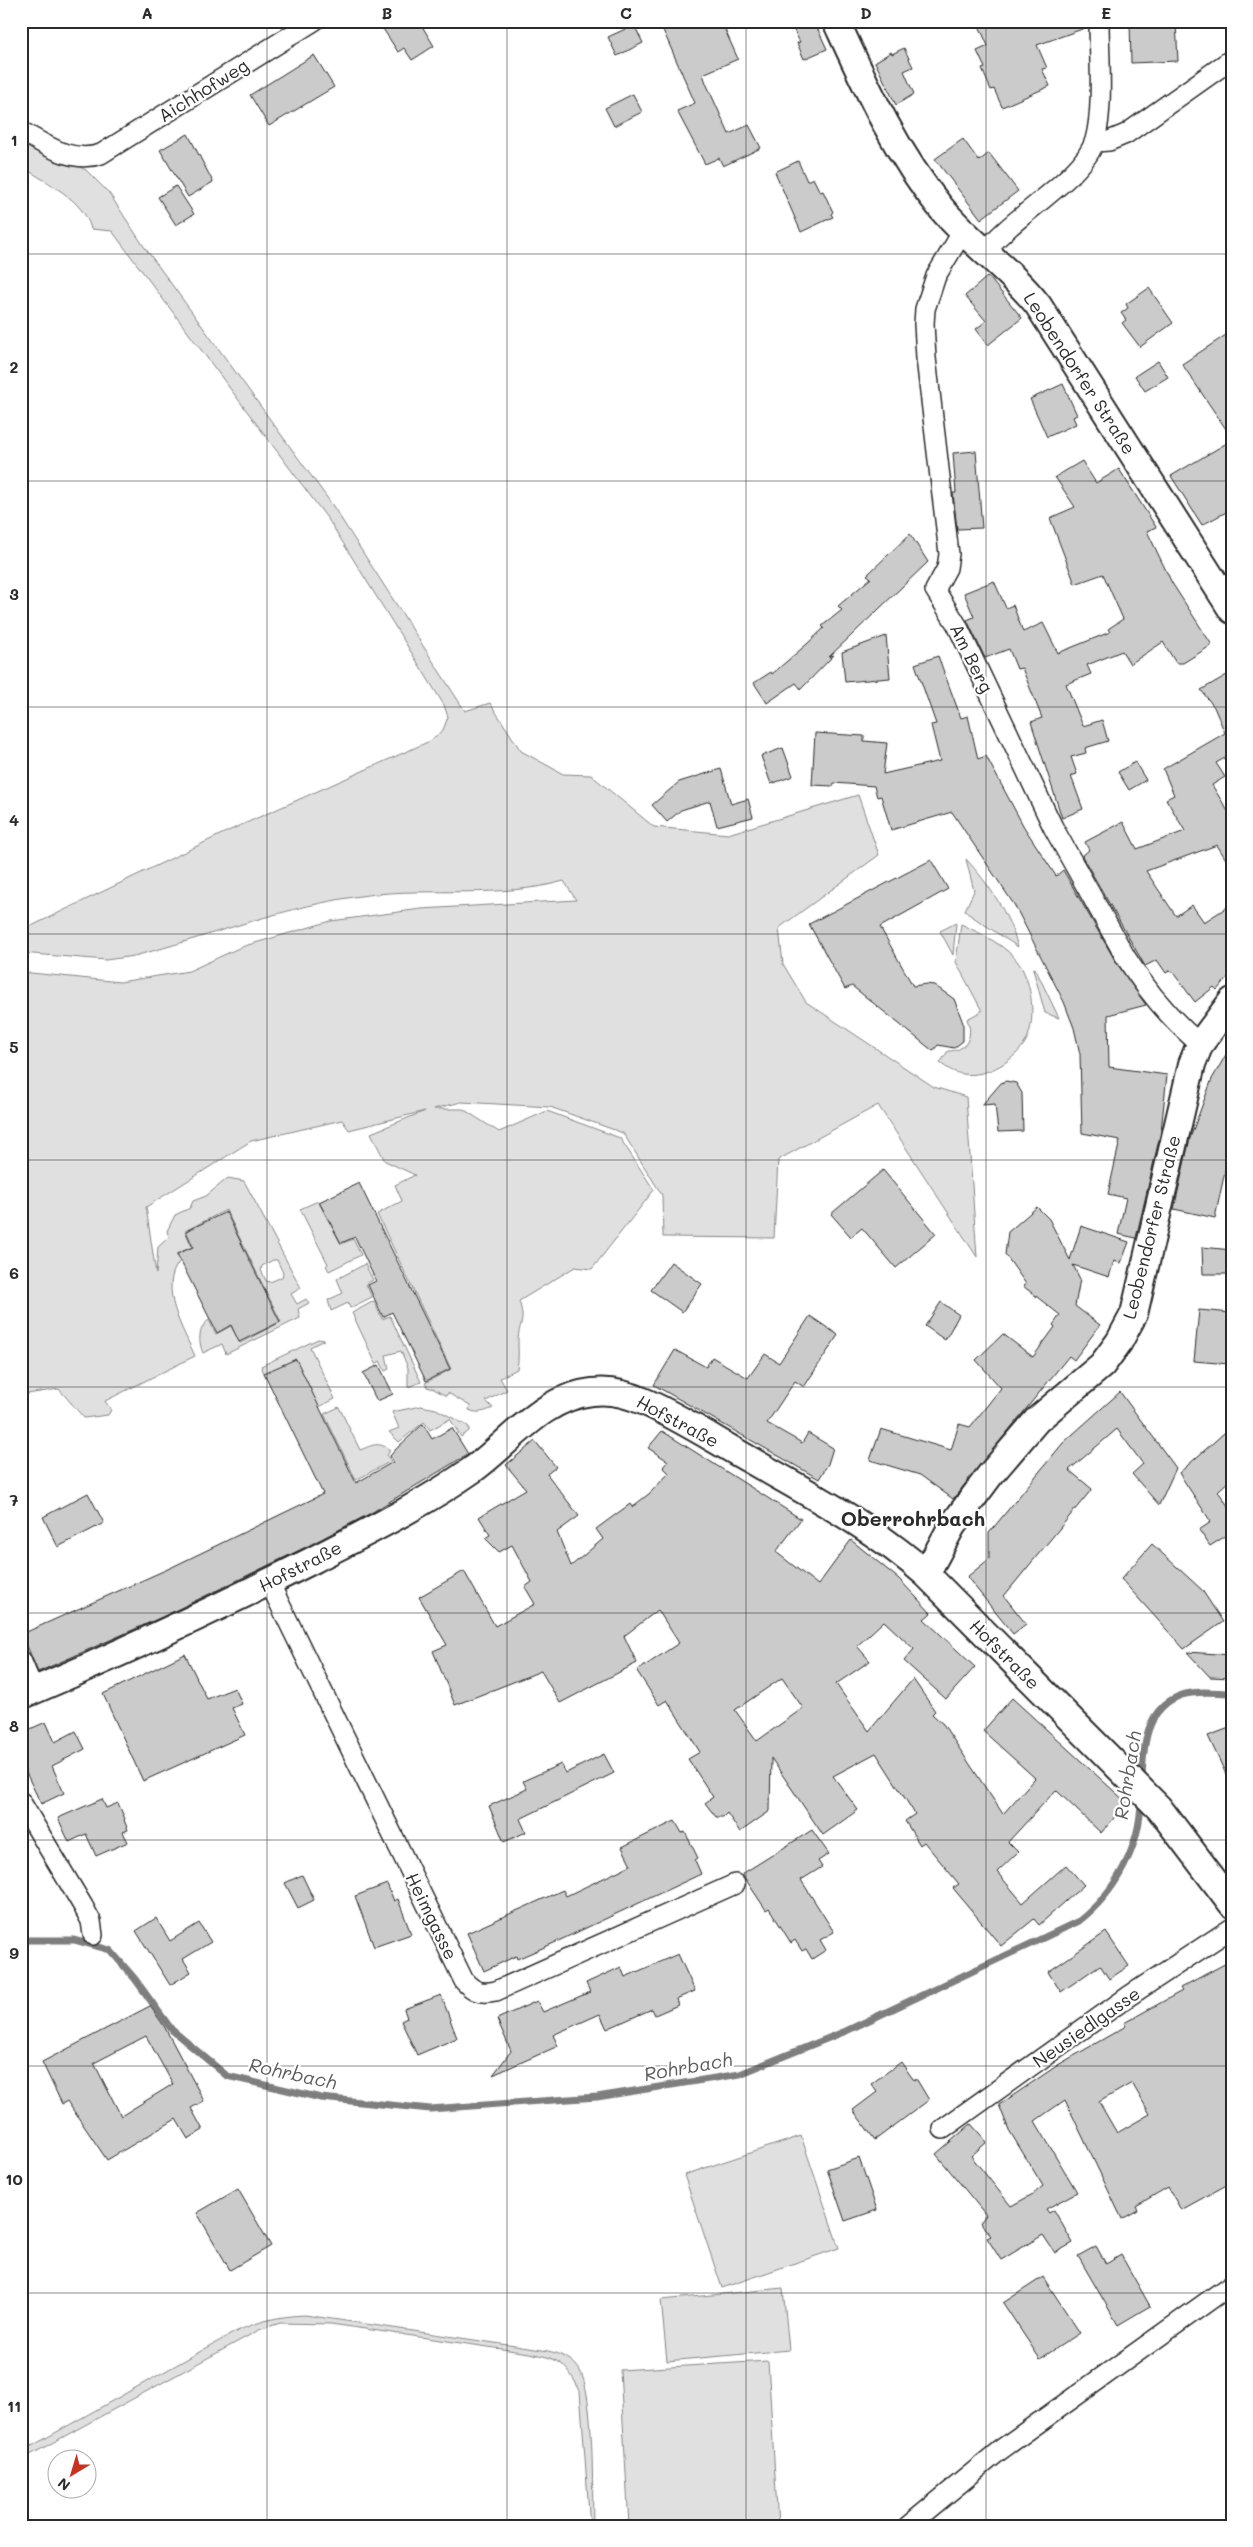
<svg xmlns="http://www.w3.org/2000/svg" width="1253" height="2547" viewBox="0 0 1253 2547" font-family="Mali,sans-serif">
<rect width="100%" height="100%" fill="#fff"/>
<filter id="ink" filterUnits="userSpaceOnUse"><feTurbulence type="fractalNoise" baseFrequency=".02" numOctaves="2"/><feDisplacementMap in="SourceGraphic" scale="10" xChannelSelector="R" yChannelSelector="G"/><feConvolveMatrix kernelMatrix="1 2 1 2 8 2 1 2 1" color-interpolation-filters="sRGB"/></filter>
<g filter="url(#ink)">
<path fill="#e0e0e0" stroke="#868686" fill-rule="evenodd" d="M 21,139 L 86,170 L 109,193 L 143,245 L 331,503 L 465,711 L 490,703 L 521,751 L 563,774 L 591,775 L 654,827 L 728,834 L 858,795 L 879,855 L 779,928 L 783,964 L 806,1002 L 934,1087 L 966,1097 L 977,1257 L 878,1105 L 778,1160 L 774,1238 L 663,1237 L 662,1195 L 623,1133 L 550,1107 L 461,1102 L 434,1109 L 463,1109 L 499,1132 L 547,1111 L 620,1138 L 654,1190 L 592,1269 L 575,1267 L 519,1301 C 526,1323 519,1321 518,1341 C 518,1351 519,1359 517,1369 L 500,1378 L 507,1390 L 486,1401 L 493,1408 C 484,1412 478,1414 469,1410 L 470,1406 L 448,1393 L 446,1396 L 434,1389 L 427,1387 L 425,1383 L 451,1369 L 377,1214 L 402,1201 L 395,1185 L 415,1175 L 385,1161 L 371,1133 L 425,1111 L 349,1130 L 342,1120 L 251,1141 L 146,1207 L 156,1274 L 158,1247 L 169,1237 L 167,1231 L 175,1215 L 190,1208 L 193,1201 L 206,1196 L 228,1178 L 244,1181 L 301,1288 L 291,1294 L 297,1304 L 306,1299 L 309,1303 L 298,1309 L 300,1318 L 226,1354 L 222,1344 L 203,1353 C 198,1341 198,1328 209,1320 L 216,1334 L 231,1326 L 240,1343 L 281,1322 L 226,1210 L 185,1231 L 192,1247 L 176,1254 L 180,1261 C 157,1287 184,1331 195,1356 L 105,1401 L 111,1410 L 108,1415 L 84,1418 L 59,1389 L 21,1395 L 21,972 L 120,982 L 189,971 L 241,947 L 331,921 L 421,909 L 576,900 L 564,881 C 500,899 432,887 368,895 C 287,905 212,936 134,956 L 106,960 L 21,953 L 21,931 L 228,831 L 430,741 L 443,730 L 448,717 L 444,705 L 330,522 L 112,231 L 91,229 C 84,199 45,182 21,166 ZM 273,1260 L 277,1260 L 283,1273 L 282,1277 L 270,1282 L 266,1281 L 261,1270 L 262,1266 Z
M 966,859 C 989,884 1009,914 1018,947 L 967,913 L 965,910 L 974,891 Z
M 956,923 L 953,955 L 940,931 Z
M 961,924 C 980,933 1008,946 1020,965 C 1032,984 1036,1019 1027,1039 C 1017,1060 986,1078 963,1074 C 954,1073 947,1068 940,1063 L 948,1051 C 967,1051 974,1036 967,1019 L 982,1011 L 956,962 Z
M 1035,968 L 1059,1018 L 1045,1013 L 1033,969 Z
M 318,1201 L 341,1244 L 353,1239 L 361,1255 L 329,1271 L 326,1266 L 328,1264 L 300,1209 Z
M 365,1264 L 373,1280 L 366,1284 L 372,1297 L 350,1308 L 348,1303 L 331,1311 L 328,1300 L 343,1293 L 337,1279 Z
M 374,1301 L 382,1319 L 390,1316 L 421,1382 L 408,1387 L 408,1368 L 401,1351 L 386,1355 L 389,1369 L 385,1371 L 380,1361 L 376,1364 L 352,1313 Z
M 318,1339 L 324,1340 L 310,1347 L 335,1399 L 319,1407 L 264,1373 L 261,1366 Z
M 421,1406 L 436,1409 L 466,1425 L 469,1427 L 469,1431 L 461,1437 L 450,1419 L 430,1430 L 424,1422 L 399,1442 L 389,1432 L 399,1428 L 392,1412 Z
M 339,1407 L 360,1450 C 373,1445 378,1441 390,1450 L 387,1456 L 391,1461 L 356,1480 L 324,1414 Z
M 801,2136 L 839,2248 L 722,2288 L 684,2175 Z
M 783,2288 L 789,2350 L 667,2361 L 661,2300 Z
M 305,2315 L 542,2350 C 556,2352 571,2357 579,2369 C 595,2394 592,2492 593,2526 L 590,2526 L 580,2391 C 565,2362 560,2359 529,2353 L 331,2324 L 280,2323 L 259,2330 L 21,2460 L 21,2452 L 235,2332 C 259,2321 279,2316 305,2315 Z
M 768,2361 L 778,2526 L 629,2526 L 620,2370 Z"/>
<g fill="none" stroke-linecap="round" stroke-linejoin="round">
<path stroke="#7e7e7e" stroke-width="7" d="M 1142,1780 C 1143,1748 1145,1707 1182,1695 C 1197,1690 1216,1693 1232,1693
M 21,1940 L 74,1940 L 110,1950 L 135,1979 L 172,2030 L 227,2076 L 321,2098 L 430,2109 L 597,2097 L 740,2074 L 846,2031 L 1079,1921 C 1116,1892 1140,1847 1141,1801"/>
</g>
<path fill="#cbcbcb" stroke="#2b2b2b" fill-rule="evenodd" d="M 378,21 L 419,21 L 434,46 L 412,60 L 404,48 L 398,52 Z
M 659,21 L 721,21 L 738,59 L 703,74 L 706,83 L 729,134 L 749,125 L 761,148 L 723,166 L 719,158 L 705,164 L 677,111 L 695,103 Z
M 789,21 L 814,21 L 827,49 L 804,59 L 797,43 L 800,42 Z
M 977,21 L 1088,21 L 1088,27 L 1037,45 L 1047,68 L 1042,69 L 1050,86 L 1002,107 L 994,89 L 991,90 L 982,69 L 985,68 L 977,51 L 988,46 Z
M 1130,21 L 1176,21 L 1178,61 L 1131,63 Z
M 634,25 L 643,43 L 617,56 L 608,37 Z
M 904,48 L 913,67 L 904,71 L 914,94 L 896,105 L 875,62 L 891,52 L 892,54 Z
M 314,55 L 334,87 L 269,126 L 250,95 Z
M 633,94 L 642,112 L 614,126 L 605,108 Z
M 188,134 L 213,182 L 188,197 L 160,150 Z
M 963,139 L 979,161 L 989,153 L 1018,191 L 981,219 L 935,159 Z
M 798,161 L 807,181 L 813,178 L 820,192 L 823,191 L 833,212 L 831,214 L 833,217 L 801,232 L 775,172 Z
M 176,186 L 194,214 L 176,225 L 158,197 Z
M 988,276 L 1022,318 L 988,345 L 976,329 L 986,321 L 965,296 Z
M 1149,288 L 1173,323 L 1140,347 L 1122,323 L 1126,320 L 1121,313 L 1128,308 L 1126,304 Z
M 1232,331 L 1232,438 L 1182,364 Z
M 1158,361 L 1168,377 L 1145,391 L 1135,376 Z
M 1063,384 L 1077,415 L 1073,417 L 1076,424 L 1047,437 L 1030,399 Z
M 1232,440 L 1232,509 L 1202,525 L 1171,476 Z
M 976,451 L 982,528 L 957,529 L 953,493 L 956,493 L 953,453 Z
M 1082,461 L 1096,483 L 1119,469 L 1156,527 L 1147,531 L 1172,583 L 1212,645 L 1183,663 L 1176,663 L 1163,642 L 1130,664 L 1122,651 L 1087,665 L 1091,674 L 1066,684 L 1083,726 L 1102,720 L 1108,741 L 1085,748 L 1086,753 L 1071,757 L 1077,774 L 1071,776 L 1083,809 L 1062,818 L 1031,722 L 1042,718 L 1022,668 L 1017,669 L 1009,649 L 985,658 L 967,620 L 974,617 L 964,593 L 994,581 L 1006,608 L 1013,605 L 1023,632 L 1043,623 L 1058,653 L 1110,632 L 1108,629 L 1123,619 L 1103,574 L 1075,584 L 1050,518 L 1075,507 L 1055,477 Z
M 910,534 L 928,562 L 829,657 L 834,655 L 801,689 L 796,683 L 767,703 L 754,683 L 771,672 L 772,674 L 807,644 L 824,628 L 822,626 L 842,610 L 838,606 L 871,578 L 867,575 Z
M 886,636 L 890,678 L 845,682 L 842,652 Z
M 938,656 L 961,718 L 968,716 L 978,759 L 986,756 L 1024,827 L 1056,876 L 1063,870 L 1116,962 L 1146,1005 L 1108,1015 L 1109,1067 L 1167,1075 L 1161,1131 L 1136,1238 L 1118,1234 L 1126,1198 L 1108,1194 L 1120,1140 L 1082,1133 L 1080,1054 L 1074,1028 L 1064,1002 L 1015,906 L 952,812 L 891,830 L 881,796 L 877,797 L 874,786 L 834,783 L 833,786 L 812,785 L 815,733 L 864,736 L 864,741 L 887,743 L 883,774 L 940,761 L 931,725 L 936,724 L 915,664 Z
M 1232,672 L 1232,754 L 1216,763 L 1225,777 L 1212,785 L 1232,818 L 1232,869 L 1217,845 L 1146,871 L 1176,916 L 1192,905 L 1204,922 L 1232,904 L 1232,973 L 1217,990 L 1214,987 L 1195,1002 L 1171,970 L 1166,973 L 1157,960 L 1145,966 L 1082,856 L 1089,850 L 1085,842 L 1123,822 L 1137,849 L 1185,831 L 1166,799 L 1174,795 L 1163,769 L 1225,733 L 1214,707 L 1201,690 Z
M 783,748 L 793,776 L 771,784 L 761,756 Z
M 1135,762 L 1146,780 L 1129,790 L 1118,772 Z
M 721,769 L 731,804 L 748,799 L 753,817 L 717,826 L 710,801 L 681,810 L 667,822 L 652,805 L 679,782 Z
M 931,860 L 948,889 L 880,927 L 913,986 L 926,984 L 934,985 L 954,999 L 963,1023 L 963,1041 L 954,1048 L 938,1045 L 933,1051 L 852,986 L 845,989 L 809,924 Z
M 1232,1044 L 1232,1132 L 1225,1153 L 1228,1157 L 1215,1218 L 1174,1209 L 1190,1138 L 1212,1079 Z
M 1006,1081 L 1016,1083 L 1022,1093 L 1023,1131 L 998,1132 L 995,1104 L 982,1105 L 1001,1083 Z
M 883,1170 L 936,1234 L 896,1268 L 862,1228 L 851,1237 L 831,1214 Z
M 359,1183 L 450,1369 L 426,1381 L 392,1312 L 383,1317 L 368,1285 L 376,1281 L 355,1237 L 341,1243 L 319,1202 Z
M 1037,1207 L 1049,1219 L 1070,1260 L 1081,1226 L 1129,1242 L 1121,1263 L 1114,1261 L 1109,1277 L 1073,1265 L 1080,1279 L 1075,1306 L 1100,1325 L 1074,1360 L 1069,1356 L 953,1499 L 920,1475 L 870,1460 L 881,1429 L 951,1450 L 959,1424 L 970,1427 L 1001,1388 L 976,1360 L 1003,1334 L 1033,1357 L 1055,1327 L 1053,1325 L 1060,1315 L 1023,1286 L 1026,1284 L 1005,1254 L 1008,1232 Z
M 226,1212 L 280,1322 L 239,1342 L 231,1325 L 217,1333 L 177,1254 L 193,1247 L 186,1231 Z
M 1202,1247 L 1232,1250 L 1232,1274 L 1203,1274 Z
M 671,1262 L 702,1284 L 682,1312 L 651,1290 Z
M 941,1302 L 959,1315 L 945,1340 L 925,1326 Z
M 1199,1310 L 1232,1313 L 1229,1364 L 1194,1361 Z
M 810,1316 L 838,1335 L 804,1387 L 795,1381 L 767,1423 L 802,1443 L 808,1433 L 833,1448 L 828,1464 L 819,1479 L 654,1385 L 675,1350 L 706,1367 L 712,1357 L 748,1378 L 765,1354 L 779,1363 Z
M 296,1359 L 356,1483 L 393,1462 L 390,1456 L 397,1448 L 423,1424 L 432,1439 L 452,1428 L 468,1454 L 371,1513 L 306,1547 L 162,1617 L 38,1672 L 22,1634 L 170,1568 L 323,1494 L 264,1373 Z
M 379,1365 L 393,1394 L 377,1401 L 363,1373 Z
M 1120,1392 L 1176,1468 L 1159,1505 L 1132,1474 L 1143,1464 L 1117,1429 L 1069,1470 L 1092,1489 L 1004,1596 L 1026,1624 L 1013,1634 L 967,1577 L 989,1559 L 989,1533 L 1063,1443 Z
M 1232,1426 L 1232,1478 L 1218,1491 L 1232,1512 L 1232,1532 L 1210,1546 L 1199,1530 L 1211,1522 L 1179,1473 Z
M 662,1431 L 801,1519 L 776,1552 L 818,1585 L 851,1540 L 899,1579 L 931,1613 L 924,1619 L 975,1667 L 946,1699 L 904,1661 L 914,1649 L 884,1621 L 857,1646 L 870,1661 L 836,1684 L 869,1731 L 913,1679 L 935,1711 L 932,1714 L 943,1724 L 1003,1814 L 1035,1778 L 983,1731 L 1012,1698 L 1127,1803 L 1101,1833 L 1056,1790 L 1008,1842 L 1018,1852 L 997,1872 L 1023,1903 L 1066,1865 L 1084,1885 L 1039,1925 L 1034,1919 L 1001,1946 L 953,1888 L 959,1884 L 924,1842 L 920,1845 L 905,1821 L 915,1814 L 876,1753 L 833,1776 L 858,1810 L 823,1835 L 771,1758 L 770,1811 L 740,1832 L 727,1813 L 723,1817 L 716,1817 L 705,1803 L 713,1797 L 688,1759 L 700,1752 L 667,1700 L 659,1705 L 637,1671 L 679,1643 L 658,1610 L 624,1636 L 637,1663 L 560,1703 L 541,1671 L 455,1705 L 433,1651 L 447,1645 L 419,1597 L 464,1571 L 495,1626 L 535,1604 L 525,1587 L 532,1582 L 512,1545 L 499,1552 L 485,1538 L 490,1535 L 479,1517 L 526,1489 L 506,1465 L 535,1441 L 556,1467 L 547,1474 L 579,1516 L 557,1532 L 571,1566 L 603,1539 L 596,1529 L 630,1504 L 632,1507 L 650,1493 L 669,1473 L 663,1467 L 668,1461 L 648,1448 ZM 782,1678 L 803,1708 L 757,1741 L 735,1710 Z
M 88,1493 L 104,1523 L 58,1547 L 43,1517 Z
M 1152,1544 L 1202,1590 L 1223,1622 L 1184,1649 L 1121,1579 Z
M 1187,1652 L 1232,1655 L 1232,1678 L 1210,1677 Z
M 185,1654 L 207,1699 L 235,1688 L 242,1704 L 232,1708 L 245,1735 L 143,1781 L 103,1694 Z
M 46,1722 L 55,1742 L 76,1731 L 85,1749 L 52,1766 L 64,1793 L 41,1804 L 21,1762 L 21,1733 Z
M 1232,1727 L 1232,1787 L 1208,1736 Z
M 604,1754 L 614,1773 L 520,1819 L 526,1832 L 504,1842 L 489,1806 L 527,1789 L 523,1781 L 561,1764 L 566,1773 Z
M 102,1799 L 106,1808 L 118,1803 L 125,1819 L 124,1820 L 128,1830 L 123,1832 L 128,1842 L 96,1856 L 86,1834 L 69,1842 L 58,1818 Z
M 675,1821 L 682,1833 L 685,1832 L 698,1858 L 695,1860 L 701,1874 L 554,1943 L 517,1959 L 516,1956 L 484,1971 L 467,1933 L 563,1890 L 566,1896 L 631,1865 L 622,1847 Z
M 812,1830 L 829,1854 L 818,1861 L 822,1867 L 801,1880 L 834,1932 L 820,1940 L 826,1950 L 812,1959 L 806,1949 L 802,1951 L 795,1940 L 791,1943 L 769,1908 L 766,1910 L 742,1874 Z
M 302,1875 L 314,1900 L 298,1908 L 285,1883 Z
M 387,1884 L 394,1901 L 398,1899 L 411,1934 L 374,1947 L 355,1896 Z
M 156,1918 L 170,1941 L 199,1923 L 211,1942 L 183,1959 L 191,1972 L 170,1985 L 136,1931 Z
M 1106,1932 L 1129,1966 L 1109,1979 L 1100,1965 L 1061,1992 L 1048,1972 Z
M 678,1954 L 695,1991 L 676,1999 L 678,2005 L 655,2015 L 652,2009 L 607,2029 L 600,2014 L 553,2035 L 558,2046 L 493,2075 L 511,2051 L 497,2019 L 537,2001 L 543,2012 L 590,1992 L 586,1983 L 621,1967 L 625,1977 Z
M 1232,1960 L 1232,2182 L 1181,2210 L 1168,2187 L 1136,2206 L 1138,2210 L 1122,2219 L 1065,2100 L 1035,2121 L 1077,2192 L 1046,2209 L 1049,2213 L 1054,2210 L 1073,2243 L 1055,2253 L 1043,2235 L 1001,2260 L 987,2238 L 991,2236 L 980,2223 L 986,2215 L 936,2154 L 971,2124 L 987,2142 L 971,2156 L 1011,2206 L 1033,2194 L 1043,2186 L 1009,2130 L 999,2105 L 1058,2065 L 1126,2026 L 1124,2023 L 1182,1991 L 1180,1988 ZM 1132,2083 L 1150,2114 L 1117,2133 L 1099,2102 Z
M 441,1995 L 457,2038 L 417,2055 L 401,2021 L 407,2018 L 404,2009 Z
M 150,2006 L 164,2026 L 204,2101 L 191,2108 L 203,2130 L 188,2139 L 176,2119 L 107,2160 L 67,2101 L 62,2104 L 42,2062 ZM 146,2036 L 173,2084 L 121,2116 L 94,2063 Z
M 901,2062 L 913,2079 L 917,2080 L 929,2100 L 875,2140 L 853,2110 L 877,2092 L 871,2084 Z
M 859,2158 L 877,2210 L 845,2221 L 827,2169 Z
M 238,2189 L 271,2246 L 230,2270 L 197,2213 Z
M 1096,2246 L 1106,2264 L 1121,2255 L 1150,2306 L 1118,2325 L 1078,2256 Z
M 1043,2277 L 1080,2333 L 1040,2359 L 1003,2303 Z"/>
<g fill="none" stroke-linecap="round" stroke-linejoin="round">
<defs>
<path id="minor" d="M 21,131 C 46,145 72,164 101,154 L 314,21
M 1095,142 L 1109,141 L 1126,134 L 1232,59
M 963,231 L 936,276 L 925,309 L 924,324 L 926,358 L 949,554 L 947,568 L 935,590 L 957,625 L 1053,827 L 1125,956 C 1146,990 1170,1019 1200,1044
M 986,251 C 1012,216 1084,178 1095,140 C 1104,107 1099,56 1099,21
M 269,1582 L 464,1981 C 474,1992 481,1994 496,1991 L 735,1884
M 21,1660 L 34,1691
M 21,1802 L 83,1906 L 91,1921 L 93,1935
M 943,2129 L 1129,1996 L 1232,1928
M 908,2526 L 999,2451 L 1232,2284"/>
<path id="secondary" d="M 836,21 C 866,86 895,152 941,208 C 970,243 1009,268 1038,305 L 1232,610
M 926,1574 L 952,1526 L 990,1475 L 1037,1420 L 1102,1365 L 1119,1342 L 1134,1314 L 1192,1064 L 1200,1044 L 1232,1001
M 21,1696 C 120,1654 218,1608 313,1560 C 367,1532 422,1505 472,1470 C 510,1443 542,1397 592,1392 C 609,1390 627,1394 643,1401 C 680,1417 716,1441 752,1461 C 813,1496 873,1527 926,1574 L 1159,1808 L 1232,1904"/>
</defs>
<use href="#minor" stroke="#2b2b2b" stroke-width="22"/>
<use href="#secondary" stroke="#2b2b2b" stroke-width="30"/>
<use href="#minor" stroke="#fff" stroke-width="19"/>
<use href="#secondary" stroke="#fff" stroke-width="26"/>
</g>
</g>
<path fill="none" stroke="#2b2b2b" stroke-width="1" stroke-opacity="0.55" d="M 267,21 L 267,2526M 507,21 L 507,2526M 746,21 L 746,2526M 986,21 L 986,2526M 21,254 L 1232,254M 21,481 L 1232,481M 21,707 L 1232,707M 21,934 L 1232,934M 21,1160 L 1232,1160M 21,1387 L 1232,1387M 21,1613 L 1232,1613M 21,1840 L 1232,1840M 21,2066 L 1232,2066M 21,2293 L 1232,2293"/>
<g text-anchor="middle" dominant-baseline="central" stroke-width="4.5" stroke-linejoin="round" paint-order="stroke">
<g font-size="18" fill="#2b2b2b" stroke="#fff">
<text transform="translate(203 90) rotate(-32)">Aichhofweg</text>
<text transform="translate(1080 373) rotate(57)">Leobendorfer Straße</text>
<text transform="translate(972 658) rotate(64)">Am Berg</text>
<text transform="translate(1151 1227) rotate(-76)">Leobendorfer Straße</text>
<text transform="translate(678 1421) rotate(28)">Hofstraße</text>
<text transform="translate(300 1566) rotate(-27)">Hofstraße</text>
<text transform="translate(1005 1654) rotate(45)">Hofstraße</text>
<text transform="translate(432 1916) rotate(64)">Heimgasse</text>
<text transform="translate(1086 2027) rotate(-35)">Neusiedlgasse</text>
</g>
<g font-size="19" font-style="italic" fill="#5c5c5c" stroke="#fff">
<text transform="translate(1127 1775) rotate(-81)">Rohrbach</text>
<text transform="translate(688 2066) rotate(-10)">Rohrbach</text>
<text transform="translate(293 2073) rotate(12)">Rohrbach</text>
</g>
<g font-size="20" font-weight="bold" fill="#2b2b2b" stroke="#fff">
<text x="913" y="1518">Oberrohrbach</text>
</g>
</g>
<rect width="1253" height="2547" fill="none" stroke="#fff" stroke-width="55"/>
<g transform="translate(72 2474) rotate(218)"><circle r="24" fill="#ffffff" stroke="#aaaaaa"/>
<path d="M0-4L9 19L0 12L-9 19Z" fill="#c8321e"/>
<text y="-8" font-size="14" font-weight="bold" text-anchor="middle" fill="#2b2b2b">N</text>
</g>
<rect x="28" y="28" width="1198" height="2492" fill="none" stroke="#2b2b2b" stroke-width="2"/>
<g font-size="16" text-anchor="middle" font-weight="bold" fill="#2b2b2b">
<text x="147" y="19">A</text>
<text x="387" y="19">B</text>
<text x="626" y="19">C</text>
<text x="866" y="19">D</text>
<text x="1106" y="19">E</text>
<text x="14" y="146">1</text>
<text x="14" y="373">2</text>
<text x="14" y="600">3</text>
<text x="14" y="826">4</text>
<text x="14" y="1053">5</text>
<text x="14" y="1279">6</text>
<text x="14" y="1506">7</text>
<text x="14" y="1732">8</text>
<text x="14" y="1959">9</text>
<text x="14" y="2185">10</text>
<text x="14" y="2412">11</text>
</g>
</svg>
